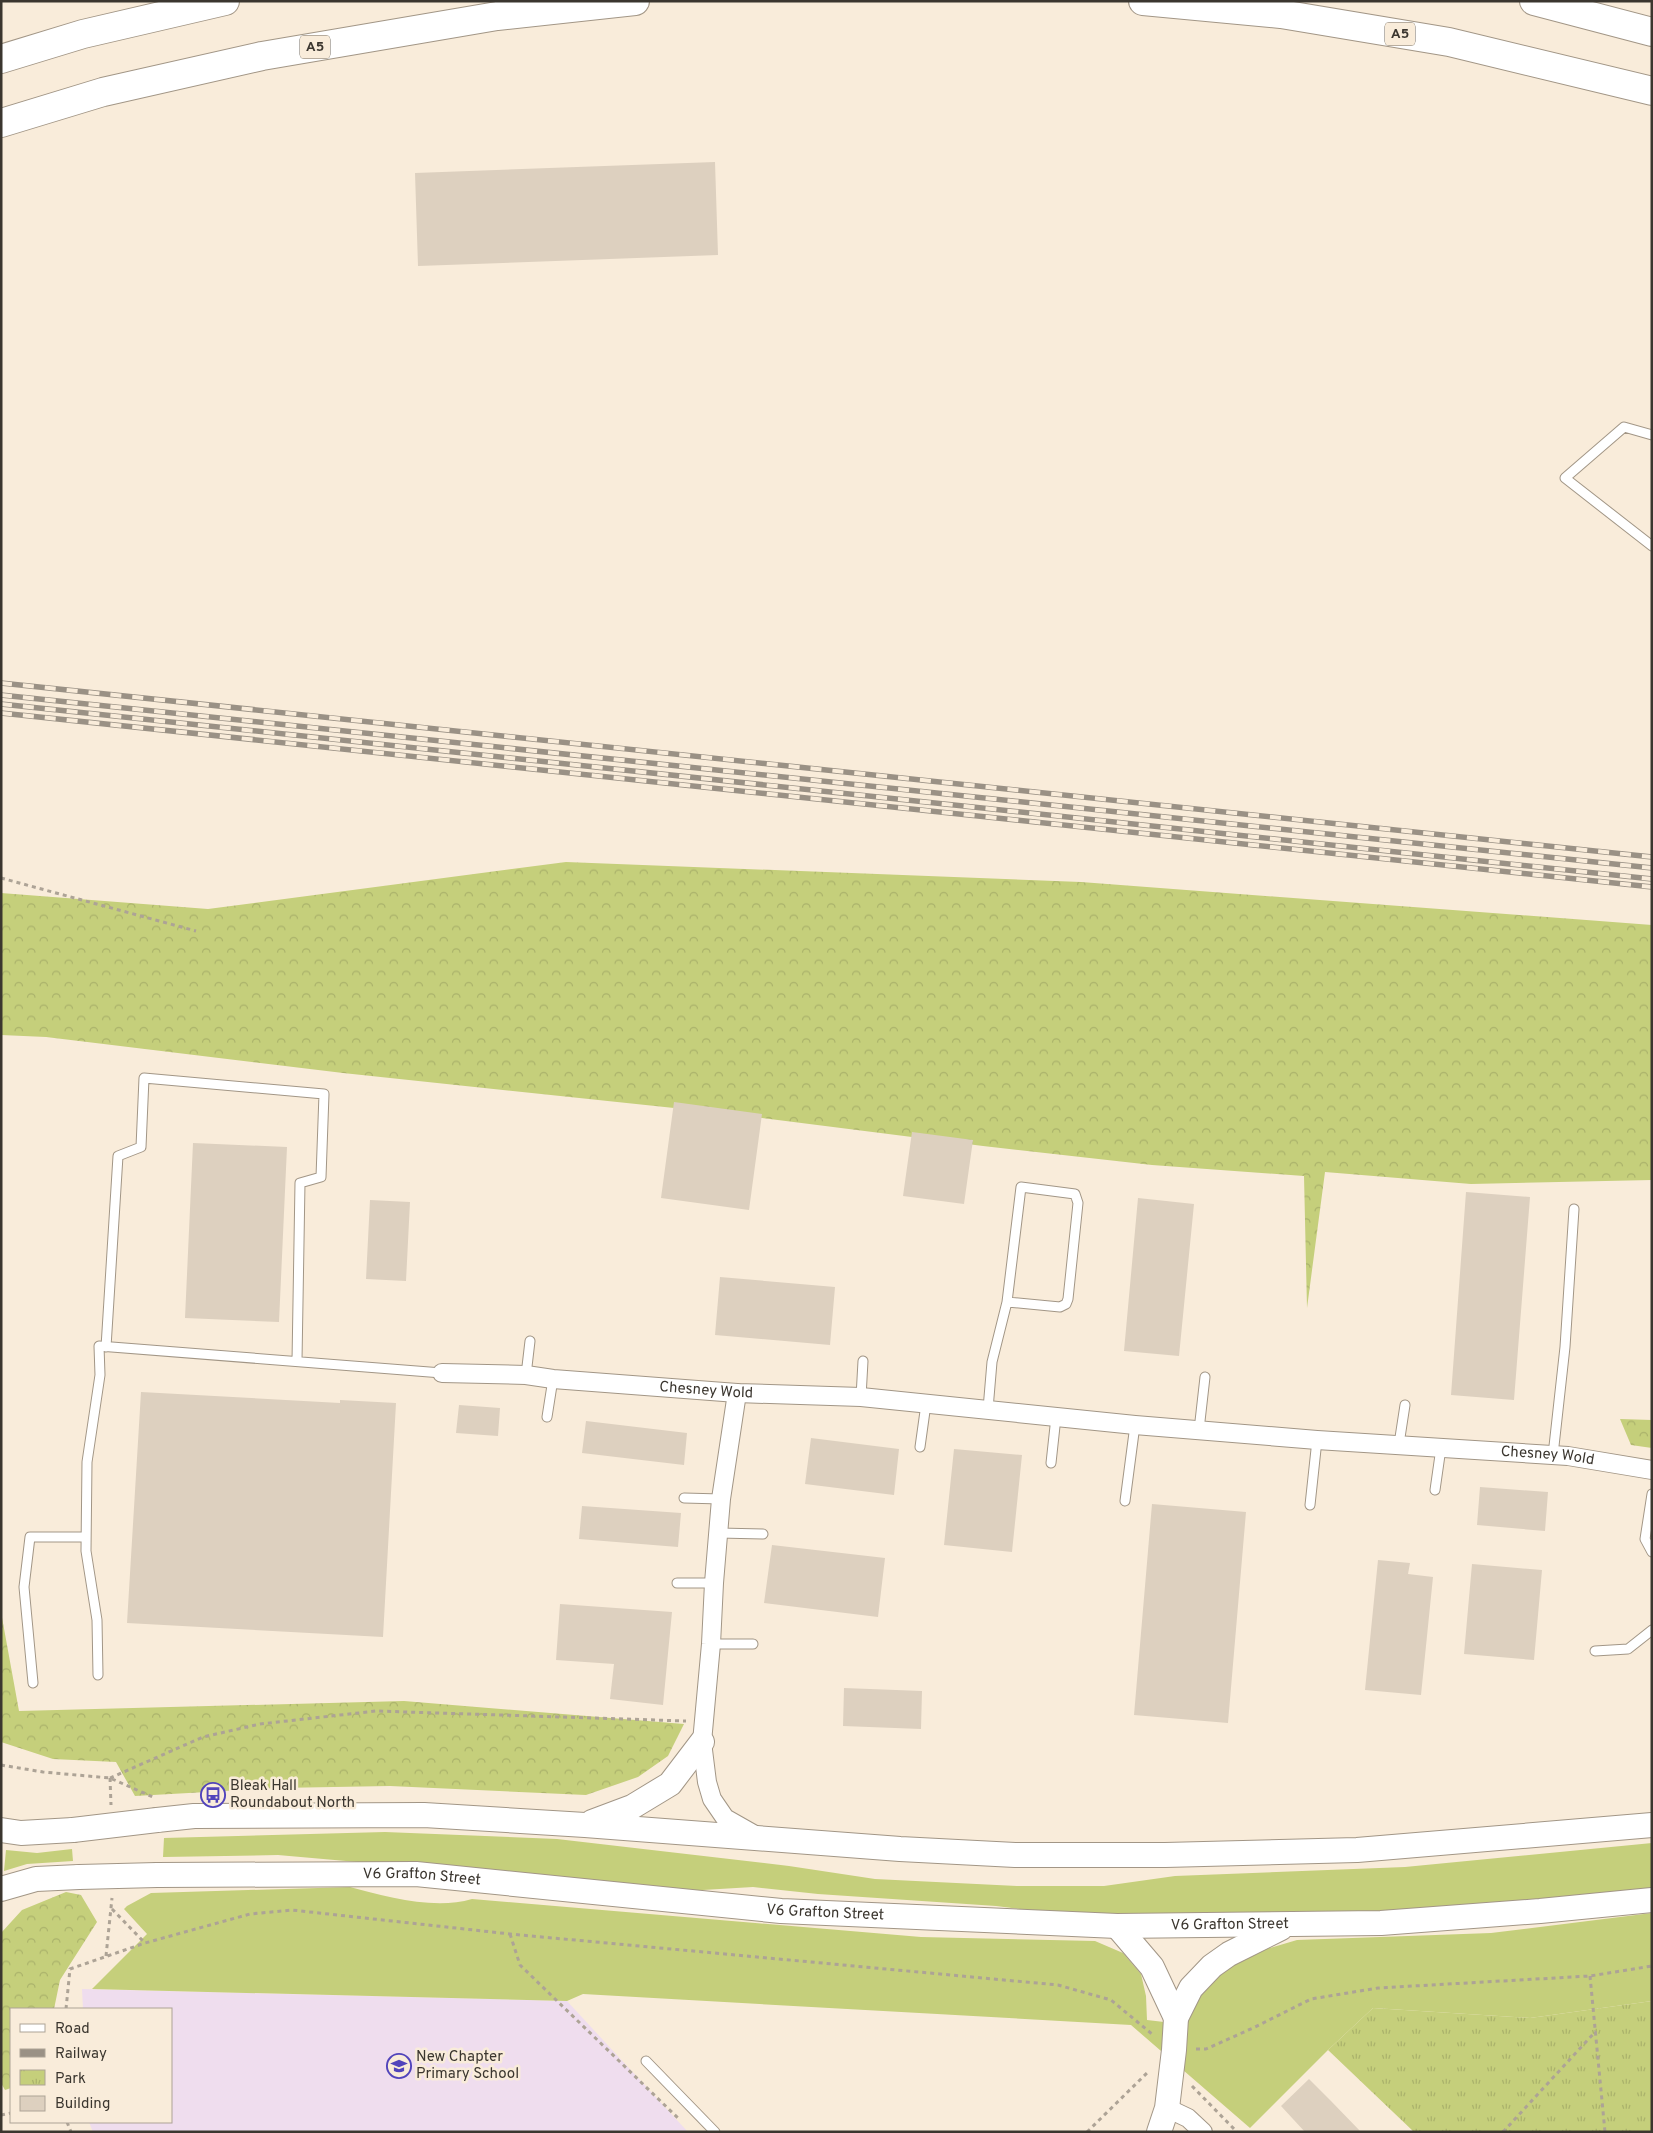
<svg xmlns="http://www.w3.org/2000/svg" width="1653" height="2133" viewBox="0 0 1653 2133" font-family="Overpass,sans-serif">
<defs>
<pattern id="forest-crowns" width="20" height="18" patternUnits="userSpaceOnUse" patternTransform="scale(1.25)"><rect width="20" height="18" fill="#c5cf7b"/><path d="M2 6a3 3 0 1 1 6 0M12 15a3 3 0 1 1 6 0" fill="none" stroke="#aab26b"/></pattern>
<pattern id="park-tufts" width="24" height="20" patternUnits="userSpaceOnUse" patternTransform="scale(1.25)"><rect width="24" height="20" fill="#c5cf7b"/><path d="M3 7l-1-3M5 7V3M7 7l1-3M15 17l-1-3M17 17v-4M19 17l1-3" fill="none" stroke="#aab26b"/></pattern>
</defs>
<rect width="100%" height="100%" fill="#f9ecda"/>
<path fill="#efddee" d="M 82,1989 L 567,2001 L 688,2132 L 93,2132 L 89,2122 L 171,2122 L 171,2009 L 83,2009 Z"/>
<path fill="#c5cf7b" d="M 385,1832 L 557,1839 L 789,1866 L 875,1879 L 1017,1886 L 1104,1886 L 1175,1876 L 1405,1867 L 1652,1843 L 1652,1889 L 1419,1911 L 1069,1915 L 996,1906 L 818,1894 L 753,1887 L 686,1891 L 278,1855 L 163,1857 L 164,1838 Z
M 72,1849 L 73,1861 L 27,1864 L 4,1871 L 6,1850 L 37,1853 Z
M 350,1887 C 386,1897 435,1910 472,1899 L 921,1937 L 1095,1941 L 1123,1953 L 1141,1974 L 1146,1996 L 1147,2020 L 1181,2024 L 1189,2006 L 1230,1964 L 1263,1950 L 1297,1940 L 1491,1933 L 1652,1913 L 1652,2001 L 1530,2018 L 1373,2008 L 1328,2050 L 1250,2128 L 1131,2025 L 583,1994 L 567,2001 L 92,1989 L 147,1934 L 124,1909 L 127,1906 L 151,1893 Z"/>
<path fill="url(#forest-crowns)" d="M 566,862 L 1081,882 L 1652,925 L 1652,1180 L 1471,1184 L 1325,1172 L 1307,1308 L 1304,1176 L 1152,1165 L 983,1146 L 731,1114 L 343,1073 L 46,1037 L 1,1035 L 1,893 L 208,909 Z
M 1620,1419 L 1652,1420 L 1652,1448 L 1631,1445 Z
M 1,1612 L 19,1711 L 404,1701 L 684,1724 L 668,1756 L 638,1777 L 586,1795 L 390,1786 L 278,1788 L 135,1796 L 116,1762 L 53,1759 L 1,1742 Z
M 66,1892 L 81,1895 L 97,1922 L 60,1980 L 54,2009 L 11,2009 L 11,2088 L 5,2090 L 1,2083 L 1,1933 L 22,1910 Z"/>
<path fill="url(#park-tufts)" d="M 1652,2001 L 1652,2132 L 1414,2132 L 1328,2050 L 1373,2008 L 1530,2018 Z"/>
<path fill="#ddd0bf" d="M 715,162 L 718,255 L 418,266 L 415,173 Z
M 674,1102 L 762,1114 L 749,1210 L 661,1198 Z
M 912,1132 L 973,1140 L 964,1204 L 903,1196 Z
M 193,1143 L 287,1147 L 279,1322 L 185,1318 Z
M 1466,1192 L 1530,1197 L 1514,1400 L 1451,1395 Z
M 1138,1198 L 1194,1204 L 1179,1356 L 1124,1351 Z
M 370,1200 L 410,1202 L 406,1281 L 366,1279 Z
M 720,1277 L 835,1287 L 830,1345 L 715,1335 Z
M 141,1392 L 340,1403 L 340,1400 L 396,1403 L 383,1637 L 127,1623 Z
M 459,1405 L 500,1408 L 498,1436 L 456,1433 Z
M 586,1421 L 687,1433 L 684,1465 L 582,1453 Z
M 811,1438 L 899,1449 L 894,1495 L 805,1484 Z
M 954,1449 L 1022,1455 L 1012,1552 L 944,1545 Z
M 1480,1487 L 1548,1492 L 1545,1531 L 1477,1525 Z
M 1152,1504 L 1246,1512 L 1228,1723 L 1134,1715 Z
M 582,1506 L 681,1513 L 678,1547 L 579,1539 Z
M 772,1545 L 885,1558 L 878,1617 L 764,1603 Z
M 1378,1560 L 1410,1563 L 1408,1574 L 1433,1577 L 1421,1695 L 1365,1690 Z
M 1472,1564 L 1542,1570 L 1534,1660 L 1464,1654 Z
M 560,1604 L 672,1612 L 663,1705 L 610,1699 L 614,1664 L 556,1660 Z
M 844,1688 L 922,1691 L 921,1729 L 843,1726 Z
M 1309,2079 L 1331,2101 L 1361,2132 L 1305,2132 L 1281,2106 Z"/>
<g fill="none" stroke-linecap="round" stroke-linejoin="round">
<defs>
<path id="lane" d="M 1652,435 L 1624,427 L 1565,478 L 1652,546
M 106,1347 L 118,1156 L 141,1147 L 144,1078 L 324,1094 L 321,1177 L 300,1183 L 297,1361
M 526,1375 L 530,1341
M 861,1397 L 863,1361
M 988,1409 L 992,1362 L 1007,1302 L 1021,1187 L 1075,1194 L 1078,1203 L 1068,1299 L 1066,1304 L 1060,1307 L 1007,1302
M 547,1417 L 553,1379
M 1199,1430 L 1205,1377
M 1399,1444 L 1405,1405
M 920,1447 L 926,1404
M 1553,1455 L 1565,1347 L 1574,1209
M 1051,1463 L 1056,1417
M 1435,1490 L 1441,1448
M 1652,1494 L 1645,1539 L 1652,1552
M 684,1498 L 721,1499
M 1125,1501 L 1135,1425
M 1310,1505 L 1317,1440
M 719,1533 L 763,1534
M 677,1583 L 714,1583
M 711,1644 L 753,1644
M 1595,1651 L 1628,1649 L 1652,1630
M 98,1675 L 97,1620 L 86,1551 L 87,1462 L 100,1375 L 99,1346 L 442,1373
M 33,1683 L 24,1587 L 30,1537 L 86,1537
M 646,2061 L 715,2132"/>
<g id="street">
<path id="s1" d="M 442,1373 L 526,1375 L 553,1379 L 737,1393 L 861,1397 L 1135,1425 L 1317,1440 L 1568,1456 L 1652,1470"/>
<path d="M 737,1393 L 721,1499 L 714,1583 L 711,1644 L 702,1742 L 707,1782 L 712,1799 L 725,1818 L 755,1835"/>
<path d="M 1167,2108 L 1188,2118 L 1203,2132"/>
</g>
<g id="secondary">
<path d="M 157,1820 L 194,1816 L 424,1815 L 585,1825 L 900,1849 L 1015,1855 L 1165,1855 L 1357,1850 L 1652,1825"/>
<path d="M 592,1822 L 632,1807 L 670,1784 L 702,1742"/>
<path d="M 1,1830 L 21,1833 L 73,1830"/>
<path id="s2" d="M 157,1875 L 416,1874 L 781,1911 L 1117,1926 L 1381,1923 L 1540,1911 L 1652,1900"/>
<path d="M 1,1889 L 36,1879 L 79,1877"/>
<path d="M 1117,1926 L 1152,1967 L 1176,2018"/>
<path d="M 1159,2132 L 1167,2108 L 1174,2050 L 1176,2018 L 1191,1988 L 1212,1966 L 1229,1954 L 1281,1928"/>
</g>
<path id="highway" d="M 1143,1 L 1281,14 L 1449,42 L 1652,91
M 1534,1 L 1652,32
M 1,59 L 83,34 L 225,1
M 1,123 L 103,92 L 262,56 L 497,16 L 635,1"/>
</defs>
<use href="#lane" stroke="#a29686" stroke-width="11"/>
<use href="#street" stroke="#a29686" stroke-width="20"/>
<use href="#secondary" stroke="#a29686" stroke-width="26"/>
<use href="#highway" stroke="#a29686" stroke-width="30"/>
<path stroke="#ada396" stroke-width="3" stroke-dasharray="4 4" stroke-linecap="butt" d="M 1,878 L 196,931
M 1,1765 L 43,1772 L 110,1778 L 155,1798
M 110,1778 L 203,1737 L 260,1724 L 376,1711 L 686,1721
M 110,1778 L 111,1805
M 112,1909 L 144,1942
M 510,1934 L 520,1965 L 679,2119
M 106,1956 L 112,1898
M 1590,1976 L 1605,2132
M 66,2009 L 70,1969 L 145,1943 L 250,1914 L 292,1910 L 510,1934 L 1058,1985 L 1111,2000 L 1152,2034
M 1196,2049 L 1206,2049 L 1253,2028 L 1311,1999 L 1378,1988 L 1590,1976 L 1652,1966
M 1192,2086 L 1237,2132
M 1,2115 L 11,2113
M 67,2122 L 71,2132
M 1087,2132 L 1149,2071
M 1503,2132 L 1596,2031"/>
<use href="#lane" stroke="#fff" stroke-width="9"/>
<use href="#street" stroke="#fff" stroke-width="18"/>
<use href="#secondary" stroke="#fff" stroke-width="24"/>
<use href="#highway" stroke="#fff" stroke-width="28"/>
<defs>
<path id="rail" d="M 1,683 L 1652,857
M 1,695 L 1652,868
M 1,704 L 1652,879
M 1,713 L 1652,887"/>
</defs>
<use href="#rail" stroke="#9a9185" stroke-width="5.5"/>
<use href="#rail" stroke="#f9ecda" stroke-width="4" stroke-dasharray="11" stroke-linecap="butt"/>
<defs>
<path id="secondary-bridge" d="M 73,1830 L 157,1820
M 79,1877 L 157,1875"/>
</defs>
<use href="#secondary-bridge" stroke="#a29686" stroke-width="26" stroke-linecap="butt"/>
<use href="#secondary-bridge" stroke="#fff" stroke-width="24"/>
</g>
<defs>
<symbol id="bus-ring" viewBox="-11 -11 22 22"><circle r="9.5" fill="#f9ecda" stroke="#5144bb" stroke-width="1.5"/><path d="M-5-6H5V4H4V6H2V4H-2V6H-4V4H-5ZM-3.5-4V0h7V-4ZM-3.5 1.2v1.5H-2V1.2ZM2 1.2v1.5H3.5V1.2Z" fill="#5144bb"/></symbol>
<symbol id="school-ring" viewBox="-11 -11 22 22"><circle r="9.5" fill="#f9ecda" stroke="#5144bb" stroke-width="1.5"/><path d="M0-5L7-2L0 1L-7-2ZM-4 1L0 2.5L4 1V4Q0 6-4 4Z" fill="#5144bb"/></symbol>
</defs>
<g fill-rule="evenodd">
<use href="#bus-ring" x="199" y="1781" width="28" height="28"/>
<use href="#school-ring" x="385" y="2052" width="28" height="28"/>
</g>
<g text-anchor="middle" dominant-baseline="central" stroke-width="5" stroke-linejoin="round" paint-order="stroke">
<g fill="#f9ecda" stroke="#746d62" stroke-width="1">
<rect x="1385" y="22.5" width="30" height="23" rx="4"/>
<rect x="300" y="35.5" width="30" height="23" rx="4"/>
</g>
<g font-size="14" font-weight="bold" fill="#3b362f">
<text x="1400" y="34">A5</text>
<text x="315" y="47">A5</text>
</g>
<g font-size="15" fill="#3b362f" stroke="#f9ecda">
<text stroke="none"><textPath href="#s1" startOffset="265">Chesney Wold</textPath></text>
<text stroke="none"><textPath href="#s1" startOffset="1109">Chesney Wold</textPath></text>
<text stroke="none"><textPath href="#s2" startOffset="265">V6 Grafton Street</textPath></text>
<text stroke="none"><textPath href="#s2" startOffset="670">V6 Grafton Street</textPath></text>
<text stroke="none"><textPath href="#s2" startOffset="1075">V6 Grafton Street</textPath></text>
</g>
<g font-size="15" fill="#3b362f" stroke="#f9ecda" text-anchor="start">
<text x="230" y="1786">Bleak Hall<tspan x="230" dy="17">Roundabout North</tspan></text>
<text x="416" y="2057">New Chapter<tspan x="416" dy="17">Primary School</tspan></text>
</g>
</g>
<rect width="1653" height="2133" fill="none" stroke="#3b362f" stroke-width="5"/>
<rect x="10" y="2008" width="162" height="115" fill="#f9ecda" stroke="#ada396"/>
<rect x="20" y="2024" width="25" height="8" fill="#ffffff" stroke="#ada396"/>
<text x="55" y="2033" font-size="15" fill="#3b362f">Road</text>
<rect x="20" y="2049" width="25" height="8" fill="#9a9185" stroke="#ada396"/>
<text x="55" y="2058" font-size="15" fill="#3b362f">Railway</text>
<rect x="20" y="2070" width="25" height="15" fill="url(#park-tufts)" stroke="#ada396"/>
<text x="55" y="2083" font-size="15" fill="#3b362f">Park</text>
<rect x="20" y="2096" width="25" height="15" fill="#ddd0bf" stroke="#ada396"/>
<text x="55" y="2108" font-size="15" fill="#3b362f">Building</text>
</svg>
